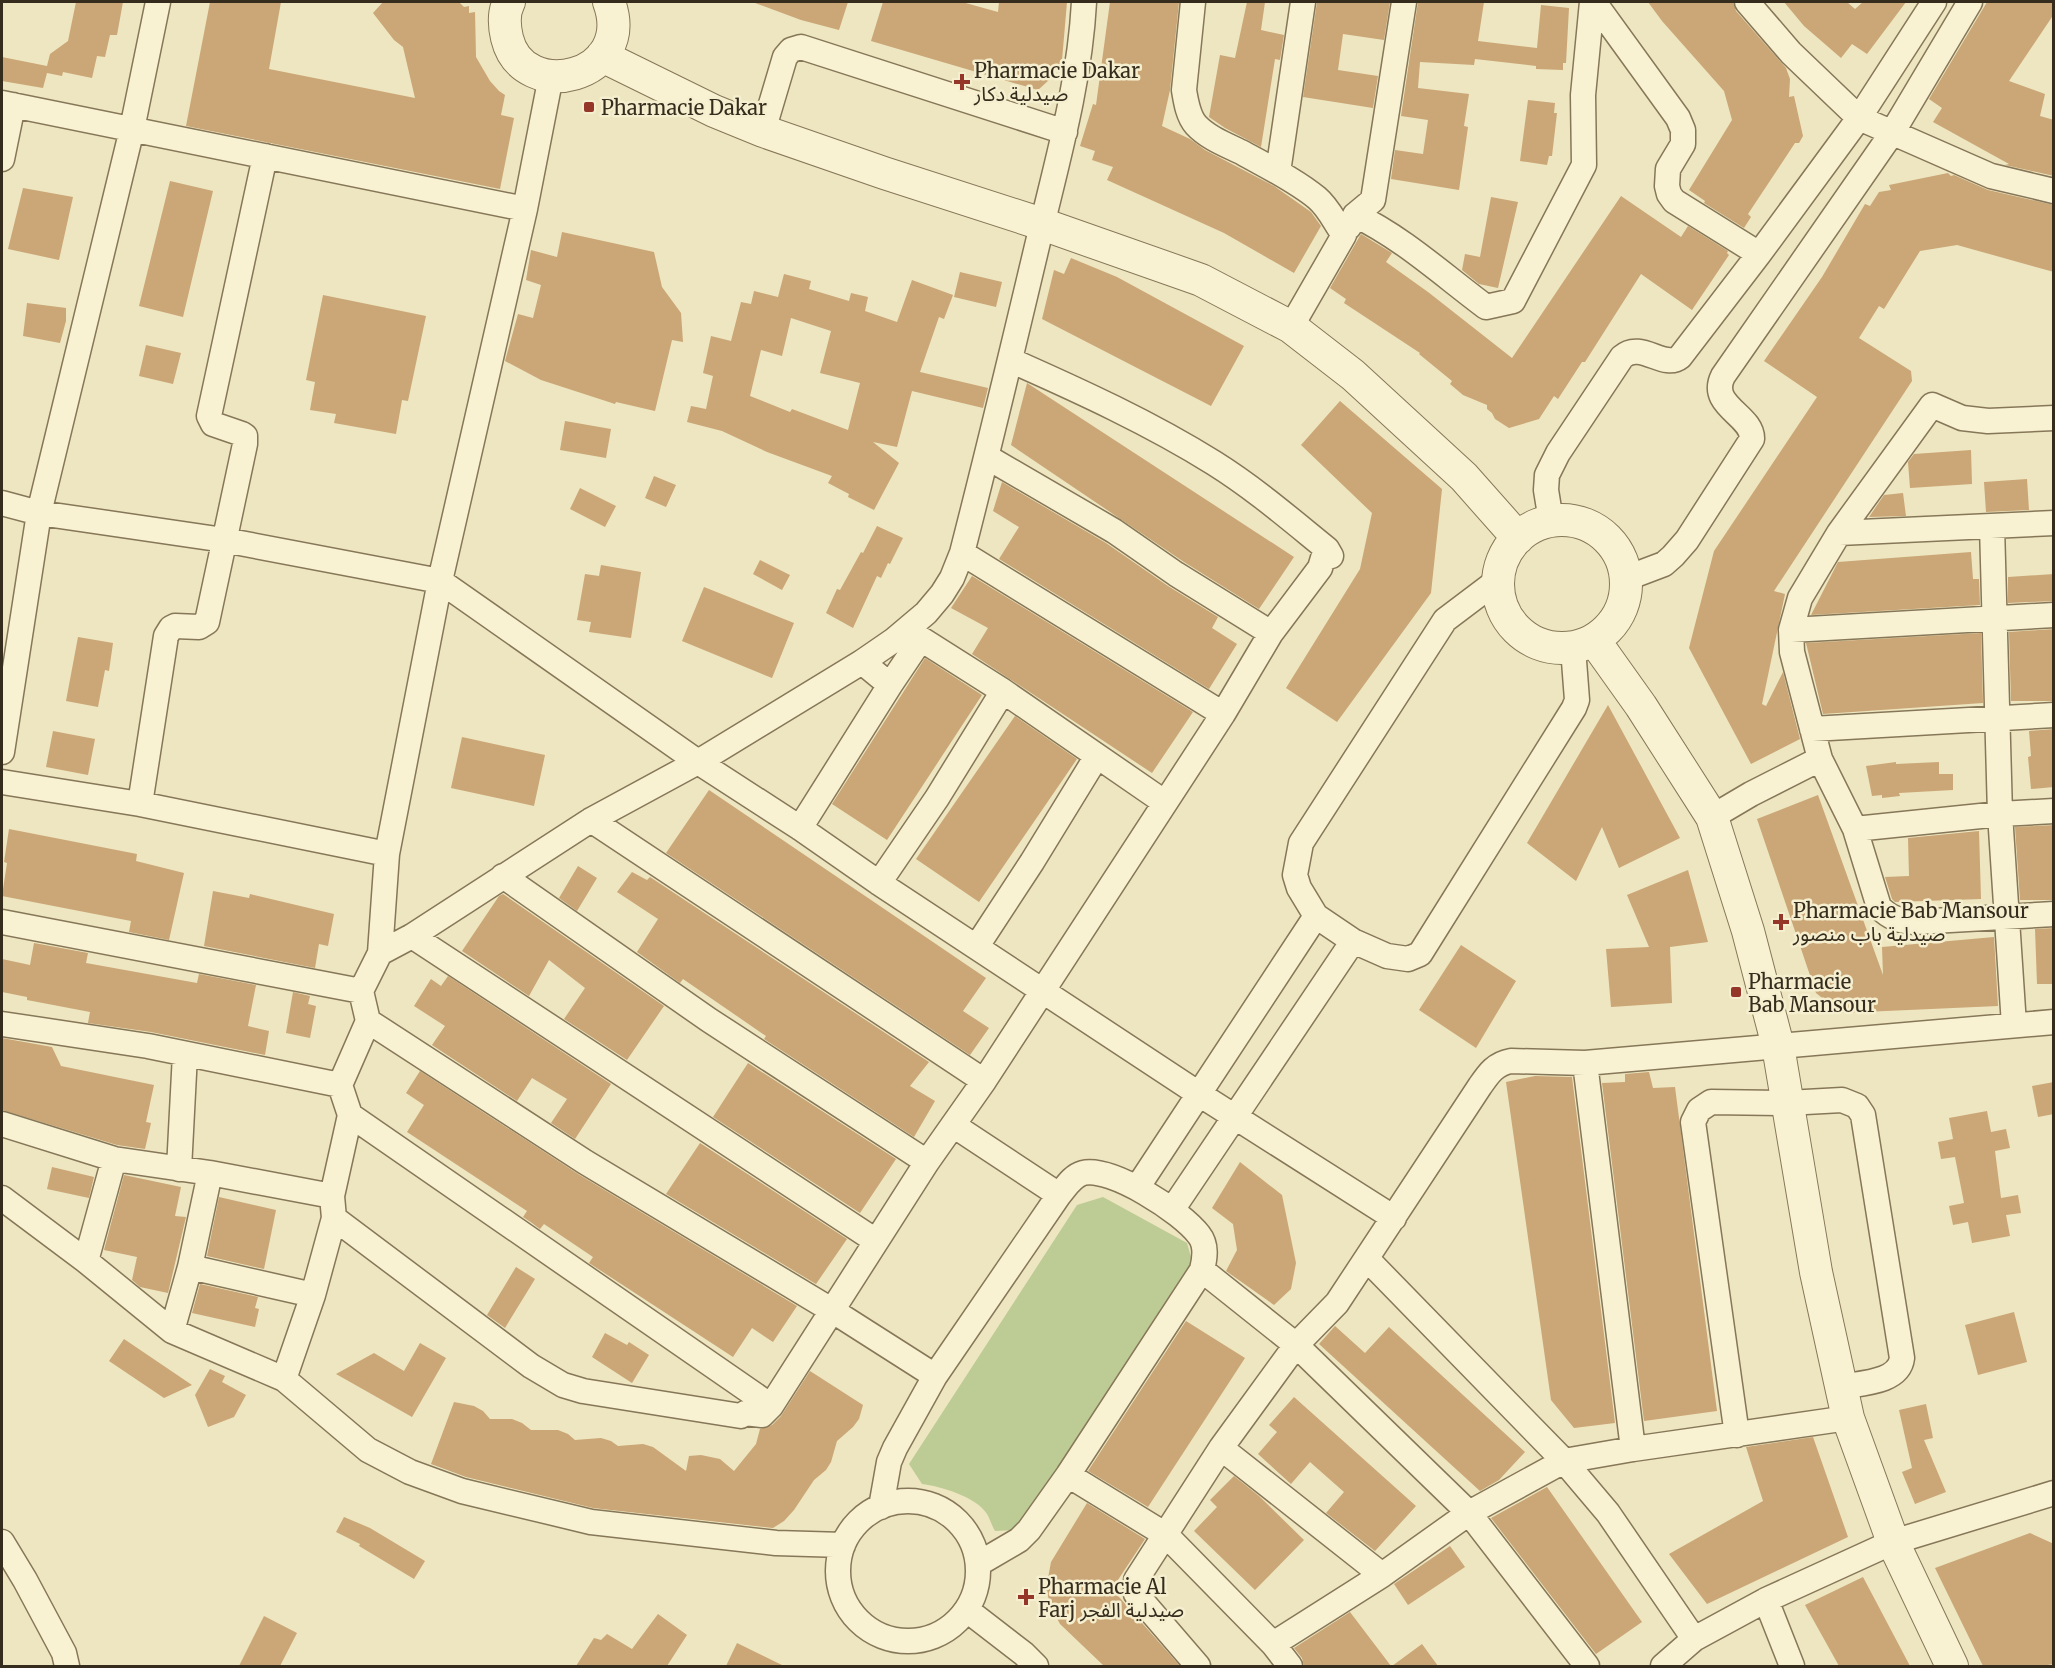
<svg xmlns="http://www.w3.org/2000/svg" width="2055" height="1668" viewBox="0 0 2055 1668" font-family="Merriweather,'Noto Sans Arabic',serif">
<rect width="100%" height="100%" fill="#ede6c0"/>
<path fill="#bdcb94" d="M 1103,1197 L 1187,1243 L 1193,1264 L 1016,1530 L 995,1531 C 992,1526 990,1519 987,1514 C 977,1497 940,1486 922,1484 L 909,1464 L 1077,1205 Z"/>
<path fill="#cba676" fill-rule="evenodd" d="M 76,2 L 123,2 L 117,35 L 110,35 L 105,57 L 97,56 L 92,78 L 63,72 L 62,76 L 47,73 L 43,88 L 2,81 L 2,57 L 47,66 L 50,54 L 68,41 Z
M 210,2 L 281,2 L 269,69 L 415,98 L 403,47 L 394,40 L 373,13 L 383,2 L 459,2 L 464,7 L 469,6 L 469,13 L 475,12 L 476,57 L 490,81 L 499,91 L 505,95 L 501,115 L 514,118 L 500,189 L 186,126 Z
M 756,2 L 848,2 L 839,30 L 801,20 L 755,3 Z
M 883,2 L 962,2 L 998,12 L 999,2 L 1067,2 L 1062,60 L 1049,80 L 1038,90 L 871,41 Z
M 1110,2 L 1179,2 L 1170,90 L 1162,126 L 1190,139 L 1205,150 L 1274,186 L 1311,212 L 1321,226 L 1294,273 L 1224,233 L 1107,180 L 1113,167 L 1092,160 L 1095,151 L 1080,146 L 1093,104 L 1096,105 Z
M 1247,2 L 1265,2 L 1261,30 L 1284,35 L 1280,60 L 1275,59 L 1261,147 L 1225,128 L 1209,117 L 1220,55 L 1235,58 Z
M 1317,2 L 1390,2 L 1384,40 L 1343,34 L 1338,70 L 1378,76 L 1373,108 L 1303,97 Z
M 1418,2 L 1484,2 L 1478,41 L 1537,48 L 1541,5 L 1569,8 L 1566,63 L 1563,63 L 1563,70 L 1536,69 L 1536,66 L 1475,59 L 1474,65 L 1420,62 L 1418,88 L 1469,94 L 1464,126 L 1468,127 L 1459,190 L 1391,179 L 1395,150 L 1423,154 L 1428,120 L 1401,116 Z
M 1648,2 L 1733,2 L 1736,11 L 1786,68 L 1790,79 L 1789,97 L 1794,96 L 1803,136 L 1799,143 L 1795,143 L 1748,214 L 1751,217 L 1744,228 L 1704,203 L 1705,201 L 1689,190 L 1732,120 L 1724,91 L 1662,21 Z
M 1784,2 L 1847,2 L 1855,9 L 1863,2 L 1906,2 L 1867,54 L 1852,44 L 1841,58 L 1804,26 Z
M 1987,2 L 2054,2 L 2054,14 L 2009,81 L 2045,94 L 2040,116 L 2054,120 L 2054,176 L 2005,165 L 2009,164 L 1933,122 L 1942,108 L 1929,99 Z
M 1528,100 L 1555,103 L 1554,113 L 1557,113 L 1552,156 L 1549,156 L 1547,165 L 1520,161 Z
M 1948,173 L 1951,176 L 1954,175 L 1988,190 L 2054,205 L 2054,272 L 1957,245 L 1920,251 L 1884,309 L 1879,306 L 1859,338 L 1911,371 L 1912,381 L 1774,591 L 1785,594 L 1762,704 L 1766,706 L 1783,672 L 1800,739 L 1751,764 L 1689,648 L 1714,551 L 1817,397 L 1764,361 L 1822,277 L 1865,204 L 1870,206 L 1879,192 L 1891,190 L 1889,185 Z
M 170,181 L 213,191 L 183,317 L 139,306 Z
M 23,188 L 73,197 L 59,260 L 8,249 Z
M 1621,196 L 1681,237 L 1688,226 L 1728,251 L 1727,253 L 1729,255 L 1692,310 L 1641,274 L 1585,362 L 1582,362 L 1558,399 L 1554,396 L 1539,419 L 1509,428 L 1495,419 L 1492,413 L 1487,409 L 1487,405 L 1463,395 L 1450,384 L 1452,381 L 1419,354 L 1420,353 L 1344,303 L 1346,299 L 1330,288 L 1361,234 L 1392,253 L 1386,262 L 1428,292 L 1512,358 Z
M 1491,197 L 1518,202 L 1498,288 L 1479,284 L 1462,270 L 1465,254 L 1480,257 Z
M 562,232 L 654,252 L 662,287 L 681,313 L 683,342 L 672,340 L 655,411 L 616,402 L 615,404 L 541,380 L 505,361 L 518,314 L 533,318 L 541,285 L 526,280 L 531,250 L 557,257 Z
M 1071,258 L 1117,277 L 1244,346 L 1211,406 L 1042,319 L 1054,270 L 1064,274 Z
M 960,272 L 1002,282 L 996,307 L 954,297 Z
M 784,274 L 811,281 L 809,289 L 849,301 L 851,293 L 868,297 L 865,311 L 897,322 L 912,280 L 953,295 L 944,319 L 939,317 L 920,372 L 988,388 L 983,408 L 912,391 L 897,447 L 873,442 L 899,463 L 874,510 L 848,497 L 849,494 L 828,483 L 832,476 L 767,452 L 722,431 L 687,422 L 691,406 L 706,409 L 713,376 L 703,373 L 711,336 L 731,341 L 741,302 L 751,304 L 754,291 L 778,297 ZM 791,318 L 831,331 L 820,373 L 860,383 L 848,430 L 792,409 L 790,412 L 750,396 L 761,350 L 782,356 Z
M 323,295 L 426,316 L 408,401 L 402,400 L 396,434 L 334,423 L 336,414 L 310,410 L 315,382 L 306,380 Z
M 27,303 L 66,308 L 66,321 L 60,343 L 23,336 Z
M 146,345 L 181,353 L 173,384 L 139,376 Z
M 1027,383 L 1294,557 L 1259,609 L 1184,562 L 1011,445 Z
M 1340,401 L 1442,489 L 1431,593 L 1337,722 L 1286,688 L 1360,569 L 1372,513 L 1301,445 Z
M 565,421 L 611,429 L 606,458 L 560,450 Z
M 1971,450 L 1972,484 L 1910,488 L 1908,462 L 1914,454 Z
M 654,476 L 676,485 L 666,507 L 645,498 Z
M 2027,479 L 2029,510 L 1986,512 L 1984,482 Z
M 1002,482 L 1106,543 L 1168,586 L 1218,617 L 1212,628 L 1237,644 L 1209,689 L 999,559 L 1019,527 L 993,511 Z
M 580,488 L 616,506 L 605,527 L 570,509 Z
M 1903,493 L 1906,516 L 1869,517 L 1884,495 Z
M 877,526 L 903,538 L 890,564 L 888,563 L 881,578 L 877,576 L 853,628 L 826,613 L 837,589 L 840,590 L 861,552 L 863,553 Z
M 1971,552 L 1973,579 L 1979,579 L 1980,605 L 1811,615 L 1838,562 Z
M 760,560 L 790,575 L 782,590 L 753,574 Z
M 601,565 L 641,572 L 631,638 L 589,632 L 591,622 L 577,620 L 585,574 L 599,576 Z
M 2054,574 L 2054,601 L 2008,603 L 2008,577 Z
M 972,576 L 1193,712 L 1152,773 L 972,654 L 988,628 L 951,608 Z
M 704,587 L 794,623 L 772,678 L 682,641 Z
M 2054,629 L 2054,701 L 2011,701 L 2009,632 Z
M 1981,633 L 1983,703 L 1823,714 L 1806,643 Z
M 78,637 L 113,643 L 109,671 L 105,670 L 98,707 L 66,701 Z
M 925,658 L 982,695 L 887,840 L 832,804 Z
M 1608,705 L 1680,838 L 1619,868 L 1602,827 L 1576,881 L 1527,843 Z
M 1015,716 L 1077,759 L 979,902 L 916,859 Z
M 2054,729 L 2054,787 L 2031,789 L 2028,757 L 2031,756 L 2029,731 Z
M 53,731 L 95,739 L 88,775 L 46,767 Z
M 462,737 L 545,755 L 534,806 L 451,788 Z
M 1896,762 L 1896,764 L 1939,762 L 1939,774 L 1953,774 L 1953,790 L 1899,793 L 1900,796 L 1882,798 L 1882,795 L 1872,796 L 1866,766 Z
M 709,790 L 986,978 L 963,1011 L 989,1028 L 970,1055 L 666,853 Z
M 1818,795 L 1883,975 L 1882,947 L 1994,937 L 1998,1006 L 1841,1013 L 1816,993 L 1757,819 Z
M 2054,825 L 2054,900 L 2020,900 L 2015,827 Z
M 9,829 L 137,854 L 136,861 L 184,873 L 169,940 L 129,932 L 131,921 L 2,896 L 7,863 L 4,862 Z
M 1979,831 L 1981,899 L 1895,902 L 1892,899 L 1885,877 L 1909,876 L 1908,838 Z
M 578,866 L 597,878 L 577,911 L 559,898 Z
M 1688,870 L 1708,942 L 1670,947 L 1672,1003 L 1611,1007 L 1606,949 L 1649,947 L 1627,895 Z
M 632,872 L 647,880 L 650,877 L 929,1062 L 910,1086 L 935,1101 L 914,1137 L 764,1039 L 766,1036 L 683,979 L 680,983 L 637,952 L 658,919 L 617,892 Z
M 213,891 L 249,898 L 250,894 L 334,914 L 328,946 L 319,944 L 315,968 L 204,946 Z
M 503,894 L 664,1006 L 627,1060 L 564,1019 L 585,988 L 549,960 L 529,996 L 462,951 L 499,896 Z
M 2054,928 L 2054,984 L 2037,984 L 2035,929 Z
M 34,943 L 88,953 L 86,963 L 197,983 L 199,974 L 256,985 L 248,1026 L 269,1031 L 265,1055 L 151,1032 L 88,1023 L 90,1012 L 27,1000 L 27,997 L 2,992 L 2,959 L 30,965 Z
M 1461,945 L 1516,981 L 1476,1048 L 1419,1010 Z
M 448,976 L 611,1084 L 575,1139 L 551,1123 L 567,1099 L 532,1078 L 517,1101 L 432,1045 L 445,1026 L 414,1006 L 431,979 L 441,986 Z
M 293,992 L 310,996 L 308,1004 L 316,1006 L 310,1038 L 286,1033 Z
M 2,1038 L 52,1047 L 61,1066 L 154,1085 L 146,1122 L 151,1123 L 145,1149 L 117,1145 L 2,1110 Z
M 748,1063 L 896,1159 L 860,1213 L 713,1117 Z
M 420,1071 L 578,1174 L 797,1306 L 773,1342 L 752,1328 L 733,1357 L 589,1263 L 593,1257 L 544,1224 L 540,1229 L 532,1223 L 523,1217 L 527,1211 L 407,1132 L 424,1105 L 406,1093 Z
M 1649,1072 L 1653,1088 L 1675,1087 L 1717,1411 L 1644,1421 L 1602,1083 L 1625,1082 L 1625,1074 Z
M 1535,1076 L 1572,1077 L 1615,1423 L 1574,1428 L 1551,1400 L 1506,1082 Z
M 2054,1082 L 2054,1114 L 2038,1117 L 2032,1086 Z
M 1987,1111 L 1991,1132 L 2006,1129 L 2010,1148 L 1995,1151 L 2001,1198 L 2018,1195 L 2021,1213 L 2006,1215 L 2010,1236 L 1972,1243 L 1968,1222 L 1953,1225 L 1949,1206 L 1964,1203 L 1955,1157 L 1941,1159 L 1938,1142 L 1953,1139 L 1949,1118 Z
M 700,1143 L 847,1239 L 816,1284 L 666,1194 Z
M 1240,1162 L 1282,1195 L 1296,1263 L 1291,1289 L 1274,1305 L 1226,1271 L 1237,1250 L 1233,1224 L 1212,1208 Z
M 52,1167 L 94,1177 L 89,1198 L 47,1189 Z
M 124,1175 L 181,1187 L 175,1216 L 186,1217 L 168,1293 L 140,1287 L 132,1280 L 137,1257 L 104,1250 Z
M 219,1197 L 276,1210 L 264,1269 L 207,1256 Z
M 516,1267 L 535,1279 L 505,1328 L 487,1315 Z
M 200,1284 L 258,1297 L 255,1308 L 259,1309 L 255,1327 L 192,1313 Z
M 2014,1312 L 2027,1362 L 1978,1375 L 1965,1325 Z
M 1186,1321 L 1245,1358 L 1148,1507 L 1088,1471 Z
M 1335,1326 L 1365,1353 L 1389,1327 L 1525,1452 L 1499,1480 L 1480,1491 L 1319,1344 Z
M 605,1333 L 627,1345 L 629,1342 L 649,1355 L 632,1383 L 592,1357 Z
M 124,1339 L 192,1385 L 164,1398 L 109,1361 Z
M 420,1343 L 446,1358 L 412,1417 L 336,1374 L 374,1353 L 404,1371 Z
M 210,1369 L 225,1376 L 222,1382 L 246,1395 L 234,1417 L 208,1427 L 195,1395 Z
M 810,1371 L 863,1405 L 859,1419 L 853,1427 L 837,1441 L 831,1462 L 826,1470 L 814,1480 L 794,1510 L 784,1521 L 773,1528 L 593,1508 L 466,1477 L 431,1464 L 454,1402 L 474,1406 L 483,1411 L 490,1419 L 512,1419 L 522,1423 L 531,1430 L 558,1430 L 568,1434 L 575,1440 L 601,1438 L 611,1441 L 618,1446 L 643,1444 L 653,1447 L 686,1471 L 689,1456 L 701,1455 L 720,1459 L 734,1471 L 756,1444 L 760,1429 L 772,1425 L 781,1416 Z
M 1294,1397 L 1416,1506 L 1375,1551 L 1326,1513 L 1344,1492 L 1310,1462 L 1291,1484 L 1258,1454 L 1277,1432 L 1269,1425 Z
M 1926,1404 L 1933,1438 L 1924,1440 L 1946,1492 L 1915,1504 L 1902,1472 L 1912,1468 L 1899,1410 Z
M 1813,1437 L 1848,1537 L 1707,1604 L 1669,1554 L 1763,1501 L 1746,1447 Z
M 1234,1476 L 1259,1496 L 1304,1540 L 1255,1590 L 1194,1531 L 1217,1507 L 1210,1500 Z
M 1547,1487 L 1642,1622 L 1596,1654 L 1491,1518 Z
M 1087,1503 L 1145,1539 L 1112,1589 L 1180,1666 L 1104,1666 L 1060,1624 L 1051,1607 L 1046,1589 L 1051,1562 Z
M 344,1517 L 370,1528 L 425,1561 L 414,1579 L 359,1546 L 360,1544 L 336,1532 Z
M 2030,1533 L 2054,1544 L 2054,1664 L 2041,1666 L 1983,1666 L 1935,1568 Z
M 1450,1546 L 1465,1567 L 1408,1605 L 1394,1584 Z
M 1863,1577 L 1910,1666 L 1839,1666 L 1805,1605 Z
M 1350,1612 L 1391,1666 L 1304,1666 L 1302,1658 L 1294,1648 Z
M 658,1614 L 687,1635 L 667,1666 L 576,1666 L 594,1638 L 601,1640 L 607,1634 L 632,1649 Z
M 264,1616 L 297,1633 L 280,1666 L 239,1666 Z
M 737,1643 L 784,1666 L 726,1666 Z
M 1422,1644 L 1438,1666 L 1392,1666 Z"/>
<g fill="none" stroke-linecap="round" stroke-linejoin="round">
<defs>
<path id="minor" d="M 1193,2 L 1184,90 C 1186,102 1188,116 1196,125 C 1208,138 1227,145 1243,153 C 1268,167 1295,180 1317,198 C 1329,208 1335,223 1344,235 L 1291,327
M 1594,2 L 1678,118 L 1683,130 L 1683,144 L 1668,169 L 1667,186 L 1669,194 L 1674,201 L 1759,254
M 1747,2 L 1791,53 L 1859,118 L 1991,176 L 2054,191
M 2,103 L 525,209
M 763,131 L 785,57 L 791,50 L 801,47 L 1065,132
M 2,159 L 13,105
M 1278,172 L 1303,2
M 1355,215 C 1403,238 1443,275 1486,307 L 1513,301 L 1584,165 L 1583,95 L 1592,2
M 1349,227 L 1355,215 L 1373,200 L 1404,2
M 987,457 L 1114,531 L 1176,574 L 1271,633
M 2,503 L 39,513 L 224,540 L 440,581 L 698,762 L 800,828 L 879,883 L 1199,1094 L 1394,1218
M 1551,521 L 1546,490 L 1547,475 L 1558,453 L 1622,357 C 1641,340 1664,370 1680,357 L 1759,254 L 1859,118 L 1934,2
M 1992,526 L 2000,814 L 2014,1025
M 1839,533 L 2054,523
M 962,553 L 1223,714
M 1627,578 L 1664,564 L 1673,556 L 1687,540 L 1752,439 C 1753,415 1708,406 1723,376 L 1892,133 L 1970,2
M 1498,580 L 1445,620 L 1301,843 L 1295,875 L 1299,888 L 1316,916 L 1353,941 L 1387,956 L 1408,959 L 1420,954 L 1574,708 L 1577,700 L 1573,648
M 1791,630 L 2054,615
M 894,640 L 921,639 L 1003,691 L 1164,802
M 890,685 L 921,639
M 1812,729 L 2054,715
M 2,752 L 39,513 L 132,129 L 158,2
M 1820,759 L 1855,829 L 2000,814 L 2054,811
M 2,782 L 140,804 L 387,854
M 140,804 L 166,636 L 171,628 L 175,626 L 199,627 L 207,622 L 245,444 L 245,436 L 242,434 L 213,424 L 209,416 L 265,156
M 1712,817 L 1751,794 L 1820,759 L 1792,652 L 1791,630 L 1800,598 L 1839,533 L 1932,405 L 1962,418 L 1988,421 L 2054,418
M 591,820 L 984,1081
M 800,828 L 890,685 L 862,662
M 1855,829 L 1879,907 C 1890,918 1899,921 1915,922 L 2054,914
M 503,876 L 709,1020 L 927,1162
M 879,883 L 937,798 L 1003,691
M 2,922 L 361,991
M 412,936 L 876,1241
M 977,946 L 1032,862 L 1097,756
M 380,953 L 412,936 L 591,820 L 698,762 L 862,662 L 894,640 L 926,613 L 942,594 L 952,578 L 962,553 C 990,444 1016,335 1042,225 C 1060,151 1080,78 1084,2
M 368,1021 L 585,1162 L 833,1311 L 935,1376
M 2,1024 L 148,1046 L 340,1085
M 1585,1063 L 1633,1449
M 350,1115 L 771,1406
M 2,1124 L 114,1159 L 210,1173 L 332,1196
M 953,1125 L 1059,1195
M 179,1169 L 185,1054
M 1137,1188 L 1316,916
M 2,1198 L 86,1261 L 172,1331 L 284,1379 L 368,1450 L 410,1472 L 462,1491 L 591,1522 L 776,1543 L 843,1545
M 1172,1210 L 1353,941
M 334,1218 L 531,1366 L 563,1385 L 583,1391 L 741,1416 L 745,1413 L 762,1415 L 771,1406 L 927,1162 L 984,1081 L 1223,714 L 1271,633 L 1320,568 L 1323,558 L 1331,556 L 1327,549 C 1290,519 1254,488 1214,463 C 1150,423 1080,391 1010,360
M 1367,1259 L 1564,1461 L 1608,1513 L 1694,1639
M 86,1261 L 114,1159
M 190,1267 L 313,1295
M 1202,1270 L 1296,1345 L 1469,1513 L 1587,1666
M 172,1331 L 190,1267 L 210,1173
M 284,1379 L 313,1295 L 334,1218 L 332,1196 L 350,1115 L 340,1085 L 368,1021 L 361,991 L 380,953 L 387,854 L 440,581 L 525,209 L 551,76
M 1737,1435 L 1693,1122 L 1699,1110 L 1711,1102 L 1787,1103 L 1842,1100 L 1857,1106 L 1863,1115 L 1902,1358 C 1899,1383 1860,1383 1840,1387
M 1221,1448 L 1382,1575
M 1068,1475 L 1166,1535 L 1273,1644 L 1290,1666
M838 1571a70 70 0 1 1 140 0a70 70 0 1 1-140 0Z
M 881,1507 L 889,1462 L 895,1448 L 935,1376 L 1059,1195 C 1066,1187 1072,1176 1083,1173 C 1111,1166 1182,1212 1199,1235 C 1207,1245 1205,1258 1202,1270 L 1068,1475 L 1029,1530 L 1019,1540 L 978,1564
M 2,1542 L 25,1580 L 64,1653 L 67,1666
M 1766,1600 L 1792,1666
M 967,1610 L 1024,1654 L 1036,1666
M 1273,1644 L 1382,1575 L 1469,1513 L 1564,1461 L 1633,1449 L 1848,1418
M 1198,1666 L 1136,1594 L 1136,1580 L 1221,1448 L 1296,1345 L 1337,1303 L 1480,1086 C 1489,1073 1495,1064 1511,1061 L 1585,1063 L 2054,1022
M 1663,1666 L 1694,1639 L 1766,1600 L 1893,1542 L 2054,1493"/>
<path id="tertiary" d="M 509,2 C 503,13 504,25 507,38 C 523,105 637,78 609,2
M 602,56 L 714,111 L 763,131 L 884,173 L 1042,224 L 1201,280 L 1291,327 L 1353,375 L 1464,477 L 1518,538
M1498 584a64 64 0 1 1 128 0a64 64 0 1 1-128 0Z
M 1594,640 L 1641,706 L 1712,817 L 1748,931 L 1778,1046 L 1816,1272 L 1848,1418 L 1893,1542 L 1952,1666"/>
</defs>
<use href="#minor" stroke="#867758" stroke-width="27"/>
<use href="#tertiary" stroke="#867758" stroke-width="34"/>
<use href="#minor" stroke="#f8f2d3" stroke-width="24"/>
<use href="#tertiary" stroke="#f8f2d3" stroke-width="32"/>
</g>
<g fill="#943729" stroke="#f5efcf" stroke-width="2">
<path d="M959 73h6v6h6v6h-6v6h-6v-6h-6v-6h6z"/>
<rect x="583" y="101" width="12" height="12" rx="3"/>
<path d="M1778 913h6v6h6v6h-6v6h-6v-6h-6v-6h6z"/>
<rect x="1730" y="986" width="12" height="12" rx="3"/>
<path d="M1023 1588h6v6h6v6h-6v6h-6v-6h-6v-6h6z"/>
</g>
<g text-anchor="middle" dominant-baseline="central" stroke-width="5" stroke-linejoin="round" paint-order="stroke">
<g font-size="20" fill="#362c1d" stroke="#f5efcf" text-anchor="start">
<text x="974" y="70">Pharmacie Dakar<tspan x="974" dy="23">صيدلية دكار</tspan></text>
<text x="601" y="107">Pharmacie Dakar</text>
<text x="1793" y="910">Pharmacie Bab Mansour<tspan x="1793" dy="23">صيدلية باب منصور</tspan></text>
<text x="1748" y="981">Pharmacie<tspan x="1748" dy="23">Bab Mansour</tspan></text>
<text x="1038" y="1586">Pharmacie Al<tspan x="1038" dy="23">Farj صيدلية الفجر</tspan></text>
</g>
</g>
<rect width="2055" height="1668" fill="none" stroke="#362c1d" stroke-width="6"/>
</svg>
